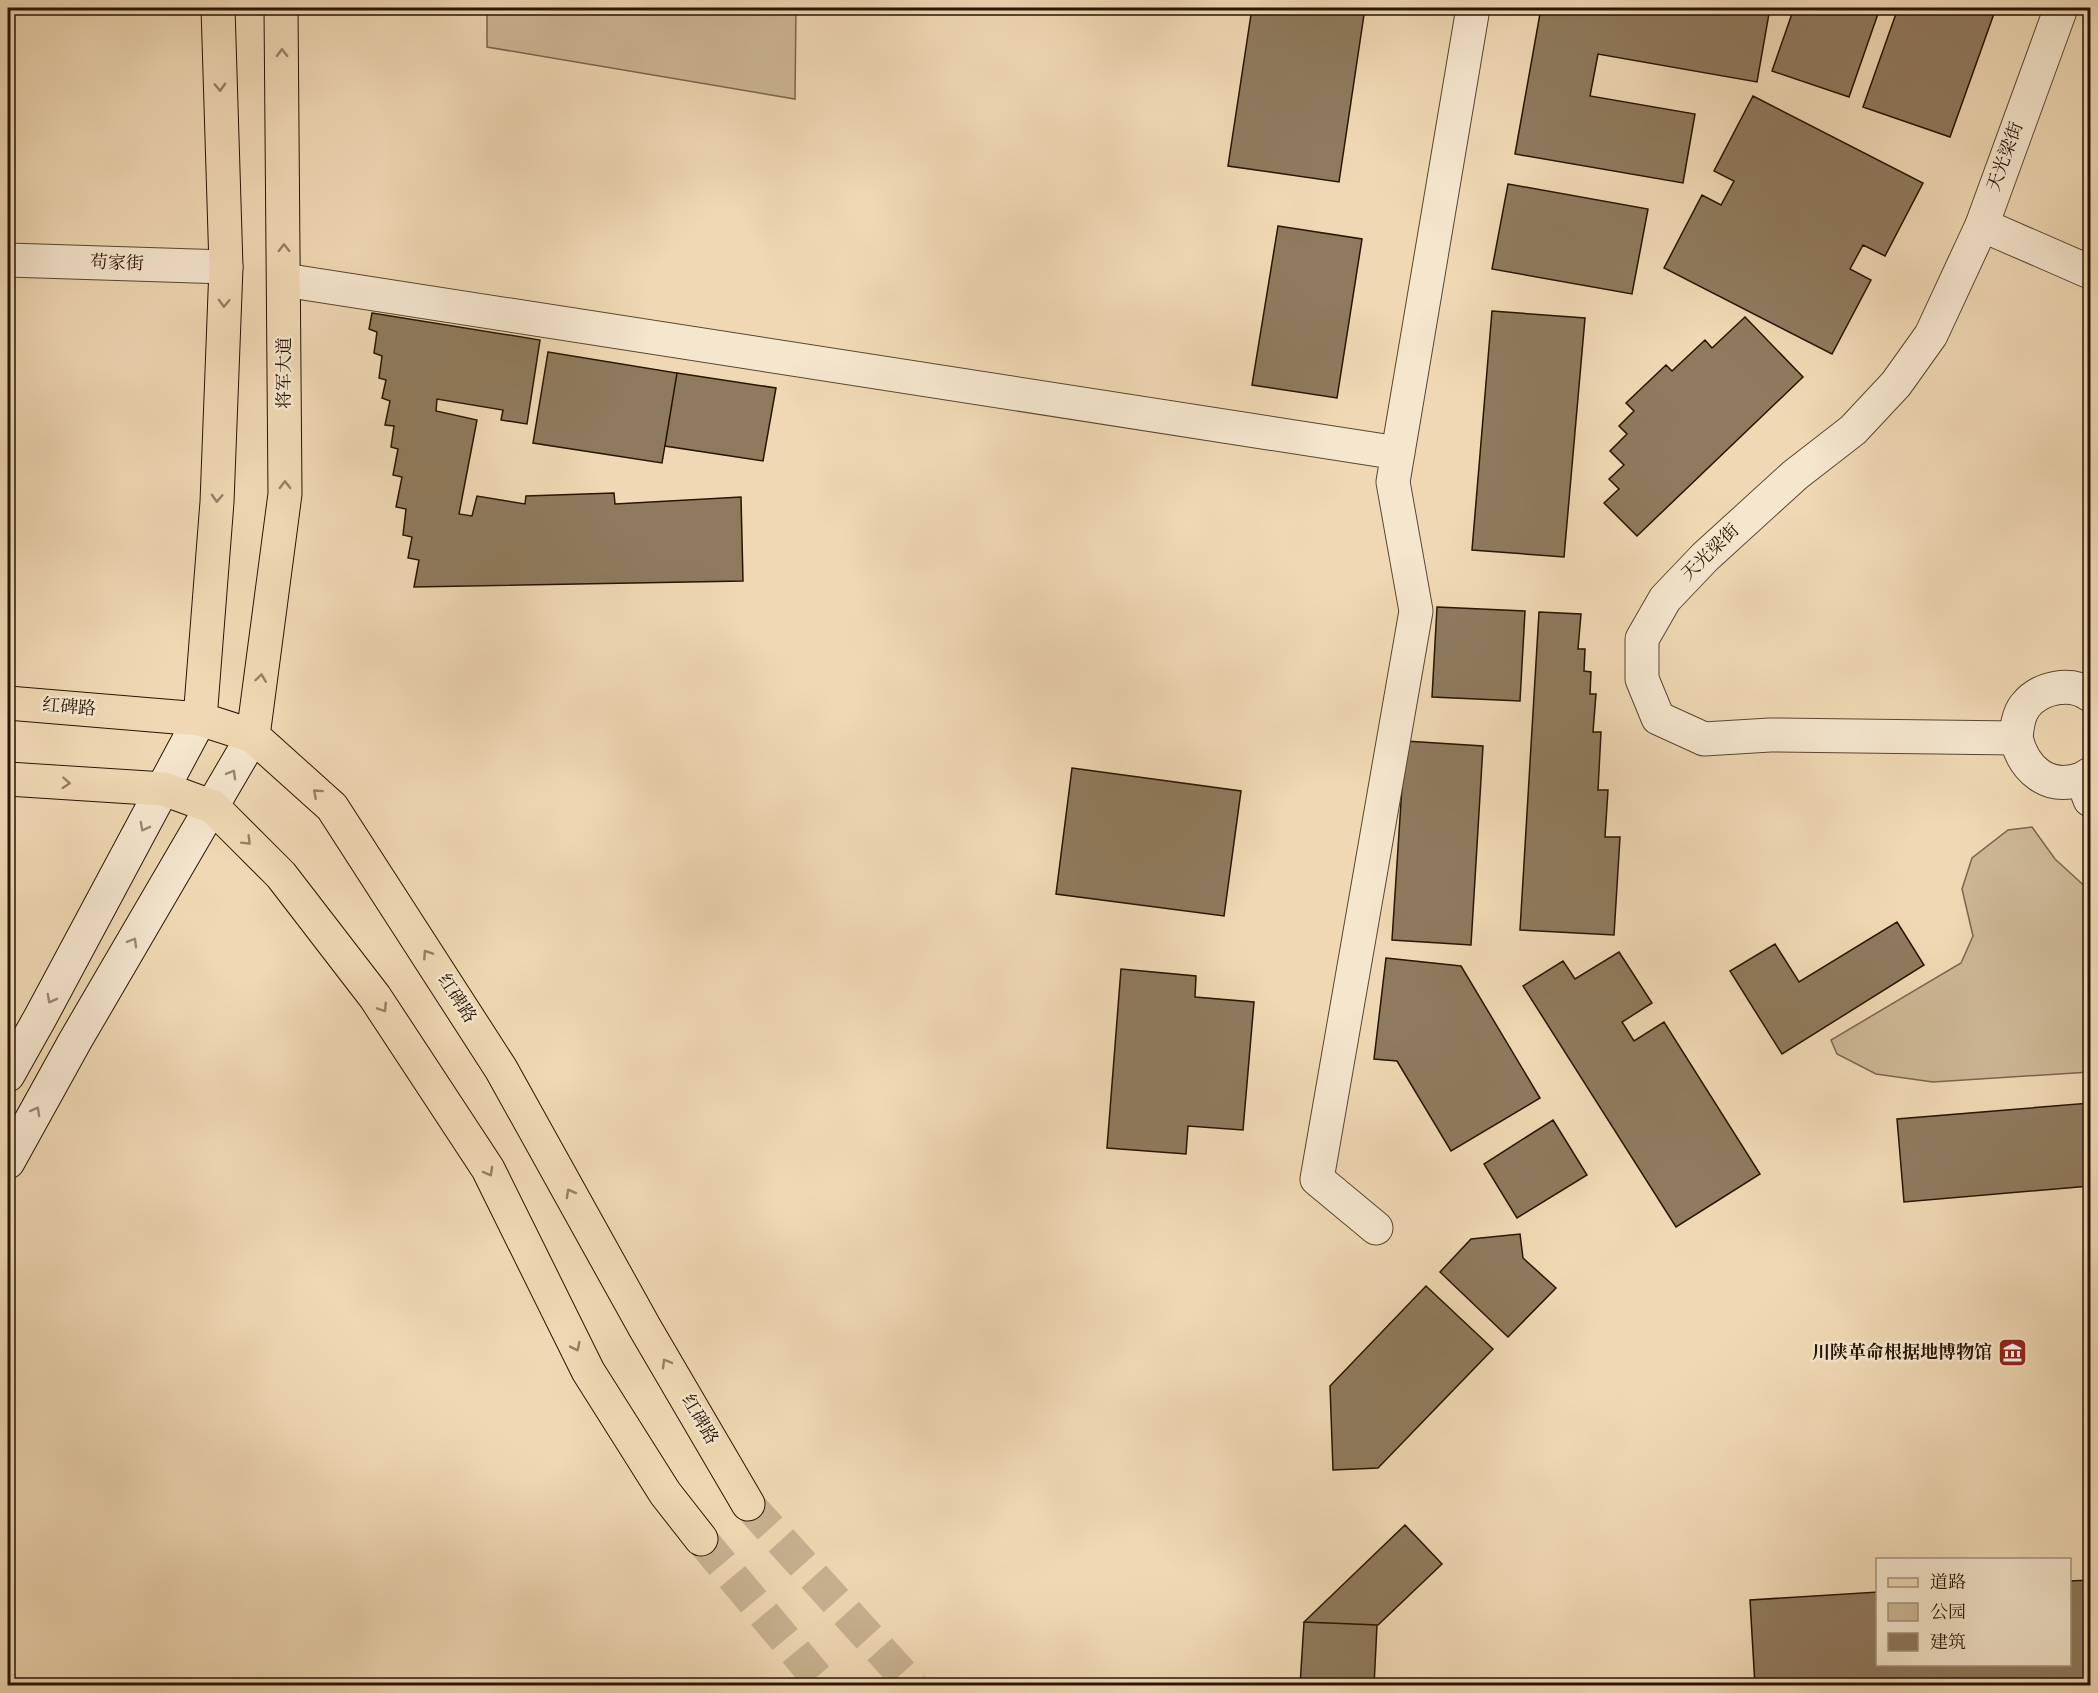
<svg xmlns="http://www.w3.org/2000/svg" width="2098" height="1693" viewBox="0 0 2098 1693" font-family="Vollkorn,'Noto Serif SC',serif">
<rect width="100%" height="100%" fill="#efd8b3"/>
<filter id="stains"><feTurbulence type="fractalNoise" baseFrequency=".00333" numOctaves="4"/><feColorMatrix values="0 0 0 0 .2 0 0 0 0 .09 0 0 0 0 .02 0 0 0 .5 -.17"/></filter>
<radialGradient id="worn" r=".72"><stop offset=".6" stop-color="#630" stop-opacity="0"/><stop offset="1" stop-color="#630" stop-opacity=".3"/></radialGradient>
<path fill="#cdb795" stroke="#7a664c" stroke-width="1.5" d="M 487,8 L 796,8 L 795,99 L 487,47 Z
M 2032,827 L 2055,859 L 2090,891 L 2090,1072 L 1933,1082 L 1876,1074 L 1837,1054 L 1831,1040 L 1961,963 L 1973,936 L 1962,889 L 1972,858 L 2008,830 Z"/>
<path fill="#8f7a5e" stroke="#271502" stroke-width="1.5" d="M 1252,8 L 1365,8 L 1339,182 L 1228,166 Z
M 1541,8 L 1770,8 L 1757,82 L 1598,54 L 1590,96 L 1695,114 L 1683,183 L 1515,154 Z
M 1794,8 L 1880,8 L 1849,97 L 1772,71 Z
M 1898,8 L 1996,8 L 1950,137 L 1863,107 Z
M 1753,96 L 1923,183 L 1885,256 L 1863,245 L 1850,269 L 1871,280 L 1832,354 L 1664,268 L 1702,195 L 1721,205 L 1734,181 L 1714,171 Z
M 1508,184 L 1648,209 L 1632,294 L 1492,269 Z
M 1278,226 L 1362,239 L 1337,398 L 1252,385 Z
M 1492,311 L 1585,318 L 1564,557 L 1472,550 Z
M 372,313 L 540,340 L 527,424 L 501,420 L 503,410 L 437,399 L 436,411 L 477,420 L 459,514 L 472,516 L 477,496 L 525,504 L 526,496 L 614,493 L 615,504 L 741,497 L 743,581 L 414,587 L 419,560 L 408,558 L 412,537 L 403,535 L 406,509 L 396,507 L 402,477 L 393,475 L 398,449 L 391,447 L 394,426 L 385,425 L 390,401 L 382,398 L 386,380 L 379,378 L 382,356 L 374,353 L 377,332 L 369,329 Z
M 1745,317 L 1803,377 L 1637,536 L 1604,503 L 1619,489 L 1609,479 L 1624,465 L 1610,451 L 1627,434 L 1619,426 L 1634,411 L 1626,403 L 1666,365 L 1672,371 L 1705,340 L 1712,348 Z
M 548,352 L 677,373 L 662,463 L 533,443 Z
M 677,373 L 776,388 L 763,461 L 665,446 Z
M 1437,607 L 1525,611 L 1520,701 L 1432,697 Z
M 1539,612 L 1581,614 L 1578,649 L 1585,649 L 1584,671 L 1591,672 L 1590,694 L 1596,694 L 1593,732 L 1601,732 L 1598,790 L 1608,790 L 1605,837 L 1620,837 L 1614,935 L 1520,930 Z
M 1405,741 L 1483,746 L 1471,945 L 1392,940 Z
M 1072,768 L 1241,791 L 1224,916 L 1056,894 Z
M 1897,922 L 1924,965 L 1782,1054 L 1730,971 L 1775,944 L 1799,982 Z
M 1619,952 L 1652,1003 L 1622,1022 L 1634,1041 L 1664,1022 L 1760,1174 L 1676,1227 L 1523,986 L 1563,961 L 1575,979 Z
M 1386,958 L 1461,966 L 1540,1098 L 1451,1151 L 1397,1061 L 1374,1059 Z
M 1121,969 L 1196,976 L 1195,997 L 1254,1002 L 1243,1130 L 1188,1126 L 1186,1154 L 1107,1148 Z
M 2090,1103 L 2090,1186 L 1904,1202 L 1897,1119 Z
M 1553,1120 L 1587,1175 L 1517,1218 L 1484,1164 Z
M 1520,1234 L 1523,1258 L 1556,1288 L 1508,1337 L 1440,1272 L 1471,1239 Z
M 1426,1286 L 1493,1349 L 1378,1468 L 1333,1470 L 1330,1386 Z
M 1405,1525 L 1442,1564 L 1378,1625 L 1304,1622 Z
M 2090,1580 L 2090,1686 L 1755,1686 L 1750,1600 L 1878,1592 L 1878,1664 L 2070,1664 L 2070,1581 Z
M 1304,1622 L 1377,1625 L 1374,1686 L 1300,1686 Z"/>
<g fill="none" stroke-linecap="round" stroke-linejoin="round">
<path stroke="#c7b190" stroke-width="33" stroke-dasharray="33 16" stroke-linecap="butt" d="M 748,1504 L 913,1686
M 701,1539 L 824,1686"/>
<defs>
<path id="minor" d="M 1982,225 L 2090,272
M 8,260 L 226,267
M 284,280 L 1398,453
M 2016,738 C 2024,770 2048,791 2082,779 L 2090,800
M 1376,1228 L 1317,1179 L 1416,611 L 1393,482 L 1473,8"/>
<path id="tertiary" d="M 2061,8 L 1982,225 L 1931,335 L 1896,384 L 1853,430 L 1795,475 L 1705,557 L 1665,599 L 1642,639 L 1642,679 L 1658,718 L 1704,739 L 1770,735 L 2016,738 C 2017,727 2018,715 2025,706 C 2040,687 2071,681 2090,695
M 2082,779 L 2090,774"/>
<path id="secondary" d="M 8,1075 L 40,1018 L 200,719
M 8,1162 L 75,1041 L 253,736"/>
<path id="primary" d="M 8,703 L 200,719 L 253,736 L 332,807 L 501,1069 L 645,1328 L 748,1504
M 200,719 L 217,502 L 226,267 L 218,8
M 253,736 L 285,494 L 281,8
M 8,779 L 164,789 L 213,807 L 281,875 L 375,997 L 488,1169 L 588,1371 L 665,1493 L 701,1539"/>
</defs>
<use href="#minor" stroke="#59462e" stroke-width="35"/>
<use href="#tertiary" stroke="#59462e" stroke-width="35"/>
<use href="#secondary" stroke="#271502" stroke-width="35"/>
<use href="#primary" stroke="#271502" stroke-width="35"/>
<use href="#minor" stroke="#f5e6ce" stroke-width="33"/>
<use href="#tertiary" stroke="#f5e6ce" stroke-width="33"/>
<use href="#secondary" stroke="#f5e6ce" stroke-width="33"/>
<use href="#primary" stroke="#efd8b3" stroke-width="33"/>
</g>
<defs><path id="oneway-chevron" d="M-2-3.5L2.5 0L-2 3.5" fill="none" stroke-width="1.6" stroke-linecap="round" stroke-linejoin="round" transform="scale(1.5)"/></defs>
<g stroke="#958063">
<use href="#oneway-chevron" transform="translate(282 53) rotate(-91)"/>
<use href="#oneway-chevron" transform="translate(220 87) rotate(88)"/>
<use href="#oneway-chevron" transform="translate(284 248) rotate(-91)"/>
<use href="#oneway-chevron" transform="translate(224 303) rotate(92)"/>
<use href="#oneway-chevron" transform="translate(285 485) rotate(-90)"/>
<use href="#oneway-chevron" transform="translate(217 498) rotate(93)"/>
<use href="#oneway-chevron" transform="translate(261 678) rotate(-82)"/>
<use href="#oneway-chevron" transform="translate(66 783) rotate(4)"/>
<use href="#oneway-chevron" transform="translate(317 793) rotate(-138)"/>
<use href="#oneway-chevron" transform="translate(247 841) rotate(45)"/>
<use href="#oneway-chevron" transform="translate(427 954) rotate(-123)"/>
<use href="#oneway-chevron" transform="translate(383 1008) rotate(57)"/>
<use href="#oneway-chevron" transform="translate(489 1172) rotate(61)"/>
<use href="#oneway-chevron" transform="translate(570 1193) rotate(-119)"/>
<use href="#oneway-chevron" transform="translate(576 1347) rotate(64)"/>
<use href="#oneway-chevron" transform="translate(666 1363) rotate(-120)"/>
</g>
<g stroke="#988872">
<use href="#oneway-chevron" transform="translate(232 774) rotate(-60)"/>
<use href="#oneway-chevron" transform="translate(144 827) rotate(118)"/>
<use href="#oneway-chevron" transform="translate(133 942) rotate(-60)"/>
<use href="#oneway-chevron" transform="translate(51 999) rotate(118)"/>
<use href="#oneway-chevron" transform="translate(36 1111) rotate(-61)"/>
</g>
<defs>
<symbol id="museum-square" viewBox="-11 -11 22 22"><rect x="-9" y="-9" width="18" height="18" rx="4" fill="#8f2418" stroke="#f5e6ce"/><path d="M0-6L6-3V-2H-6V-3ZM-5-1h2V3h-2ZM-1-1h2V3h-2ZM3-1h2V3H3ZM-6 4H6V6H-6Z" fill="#fff"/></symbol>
</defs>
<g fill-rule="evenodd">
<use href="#museum-square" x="1996" y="1336" width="33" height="33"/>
</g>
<g text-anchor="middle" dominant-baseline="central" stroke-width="5" stroke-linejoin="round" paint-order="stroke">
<g font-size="18" fill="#271502" stroke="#f5e6ce">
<text transform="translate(2006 157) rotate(-70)">天光梁街</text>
<text transform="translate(117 264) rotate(2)">苟家街</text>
<text transform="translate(285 373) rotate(-90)">将军大道</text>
<text transform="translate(1711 553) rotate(-44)">天光梁街</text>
<text transform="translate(69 708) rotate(5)">红碑路</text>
<text transform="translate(456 999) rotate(57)">红碑路</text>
<text transform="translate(699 1420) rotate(60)">红碑路</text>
</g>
<g font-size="18" font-weight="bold" fill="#271502" stroke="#f5e6ce" text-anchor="end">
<text x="1992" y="1353">川陕革命根据地博物馆</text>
</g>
</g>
<rect width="2098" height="1693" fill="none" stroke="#efd8b3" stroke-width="30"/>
<rect x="9" y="9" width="2080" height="1675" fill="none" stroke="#271502" stroke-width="3"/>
<rect x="15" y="15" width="2068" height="1663" fill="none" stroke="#271502" stroke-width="1.5"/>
<rect x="1876" y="1558" width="195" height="108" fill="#f5e6ce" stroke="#a3927c" stroke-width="1.5"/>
<rect x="1888" y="1578" width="30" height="9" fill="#efd8b3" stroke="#a3927c" stroke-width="1.5"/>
<text x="1930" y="1588" font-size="18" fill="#271502">道路</text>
<rect x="1888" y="1603" width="30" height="18" fill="#cdb795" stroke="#a3927c" stroke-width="1.5"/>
<text x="1930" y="1618" font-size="18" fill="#271502">公园</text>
<rect x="1888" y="1633" width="30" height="18" fill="#8f7a5e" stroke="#a3927c" stroke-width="1.5"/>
<text x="1930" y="1648" font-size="18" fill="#271502">建筑</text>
<rect width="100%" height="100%" filter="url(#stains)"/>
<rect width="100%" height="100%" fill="url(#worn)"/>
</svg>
